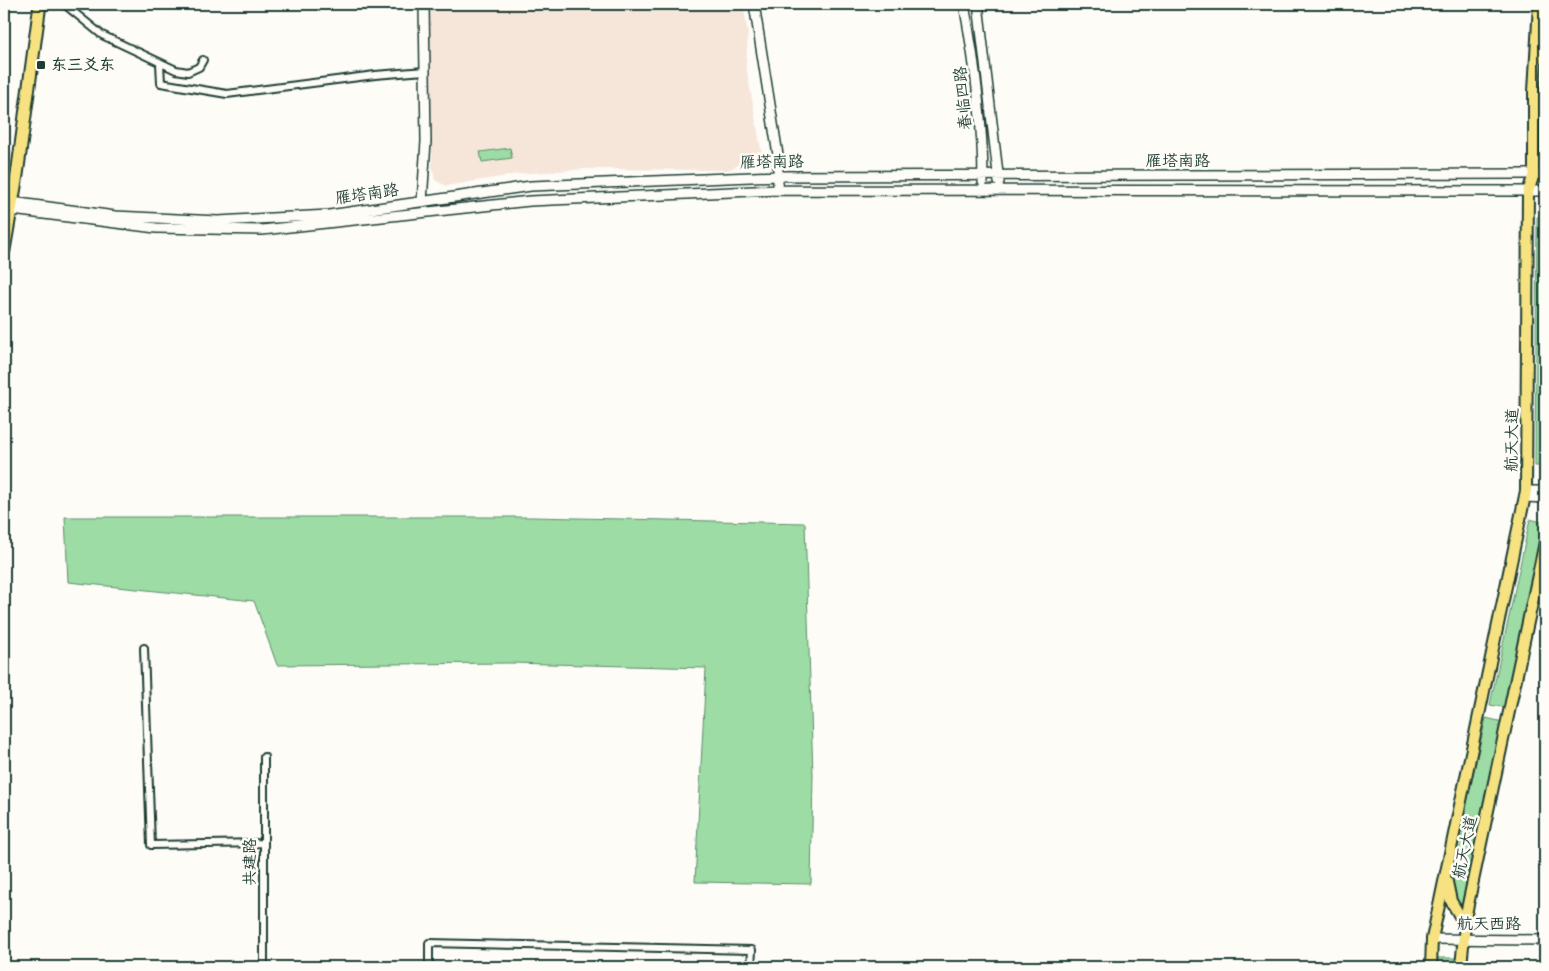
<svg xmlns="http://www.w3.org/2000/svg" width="1549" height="971" viewBox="0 0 1549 971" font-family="'Architects Daughter','LXGW WenKai TC',sans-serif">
<rect width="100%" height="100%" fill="#fdfcf7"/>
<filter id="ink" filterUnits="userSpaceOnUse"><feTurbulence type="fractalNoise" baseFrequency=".02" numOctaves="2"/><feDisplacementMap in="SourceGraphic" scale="10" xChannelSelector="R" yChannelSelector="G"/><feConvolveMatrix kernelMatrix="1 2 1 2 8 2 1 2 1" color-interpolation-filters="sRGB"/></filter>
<g filter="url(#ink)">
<path fill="#f6e6da" d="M 429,4 L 743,4 L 748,33 L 746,66 L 762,154 L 728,170 L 586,169 L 519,174 L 446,186 L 435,180 L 432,167 Z"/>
<path fill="#9ddca4" stroke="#5e8c6c" d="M 510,148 L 512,158 L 482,162 L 480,152 Z
M 1537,217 L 1545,217 L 1545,466 L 1535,466 Z
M 65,517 L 531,517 L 805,523 L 813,775 L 811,884 L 695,882 L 706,668 L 510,663 L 277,665 L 254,601 L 68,582 Z
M 1530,519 L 1545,523 L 1545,531 L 1508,708 L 1490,705 Z
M 1486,718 L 1503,722 L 1461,911 L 1449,881 Z
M 1438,958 L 1457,958 L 1457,967 L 1438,967 Z"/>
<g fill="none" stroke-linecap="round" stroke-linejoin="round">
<defs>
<path id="street" d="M 64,4 L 102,35 L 176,70 L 188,72 L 199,67 L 203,60
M 160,63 L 161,83 L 227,94 L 375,75 L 425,71
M 4,187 L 15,189
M 144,648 L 151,845 L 264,843
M 264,757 L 264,967
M 429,967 L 429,943 L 752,950 L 751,967"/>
<path id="secondary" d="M 754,4 L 778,155 L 778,190
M 964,4 C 975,63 983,122 983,182
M 978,4 L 999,182
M 4,201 L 115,216 L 218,221 L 329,215 L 531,186 L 778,176 L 1545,174
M 422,202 L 426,141 L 424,4
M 4,209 L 156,228 L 262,230 L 530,201 L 778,190 L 1545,191
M 1526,491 L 1545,491
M 1525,497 L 1545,498
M 1432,939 L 1545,940"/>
<path id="primary" d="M 1447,882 L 1451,901 L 1464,923
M 1431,967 L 1432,939 L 1526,491 L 1528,192 L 1534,174 L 1534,91 L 1539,4
M 1461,967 L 1466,914 L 1545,542"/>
<path id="highway" d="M 4,250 L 17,175 L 40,4"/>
</defs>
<use href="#street" stroke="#1f3d34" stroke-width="10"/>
<use href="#secondary" stroke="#1f3d34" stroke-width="12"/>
<use href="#primary" stroke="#1f3d34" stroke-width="14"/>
<use href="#highway" stroke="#1f3d34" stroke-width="15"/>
<use href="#street" stroke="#fdfcf7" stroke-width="6"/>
<use href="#secondary" stroke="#fdfcf7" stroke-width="9"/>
<use href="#primary" stroke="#f7e281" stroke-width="10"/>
<use href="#highway" stroke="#f7e281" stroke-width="11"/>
</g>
</g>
<rect fill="#1f3d34" stroke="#fdfcf7" stroke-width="2" x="36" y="60" width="10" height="10" rx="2.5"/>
<g text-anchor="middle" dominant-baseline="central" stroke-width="5" stroke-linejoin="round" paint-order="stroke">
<g font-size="16" font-weight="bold" fill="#1f3d34" stroke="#fdfcf7" text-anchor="start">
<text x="51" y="65">东三爻东</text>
</g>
<g font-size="16" fill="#1f3d34" stroke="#fdfcf7">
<text transform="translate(963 98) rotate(-95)">春临四路</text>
<text x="1178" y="161">雁塔南路</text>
<text transform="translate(772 162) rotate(-1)">雁塔南路</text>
<text transform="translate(367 194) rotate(-8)">雁塔南路</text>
<text transform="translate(1512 440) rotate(-89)">航天大道</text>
<text transform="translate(1465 847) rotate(-78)">航天大道</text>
<text transform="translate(250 862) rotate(-90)">共建路</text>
<text x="1489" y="924">航天西路</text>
</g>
</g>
<rect width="1549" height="971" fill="none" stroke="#fdfcf7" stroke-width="20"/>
<rect x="10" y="10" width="1529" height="951" fill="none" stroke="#1f3d34" stroke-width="2" filter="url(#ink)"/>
</svg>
